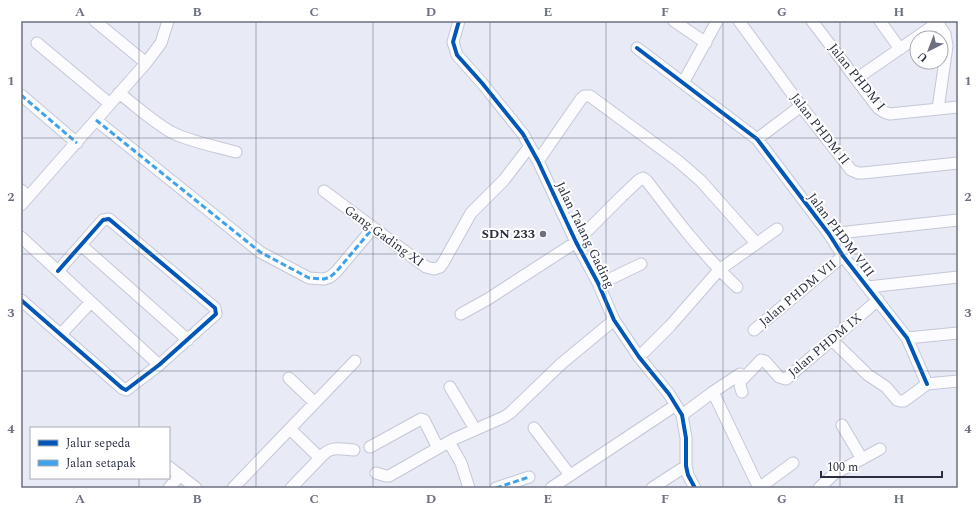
<svg xmlns="http://www.w3.org/2000/svg" width="979" height="509" viewBox="0 0 979 509" font-family="Spectral,serif">
<rect width="100%" height="100%" fill="#e8eaf5"/>
<g fill="none" stroke-linecap="round" stroke-linejoin="round">
<defs>
<path id="minor" d="M 95,21 L 146,63
M 459,21 L 453,42 L 457,55 L 482,83 L 523,134 L 538,161 L 576,242 L 598,283 L 614,320 L 639,357 L 669,394 L 682,415 L 686,438 L 686,466 L 688,475 L 695,488
M 674,21 L 706,43
M 739,21 L 801,106 L 851,170 L 858,173 L 863,173 L 958,163
M 812,21 L 878,108 L 884,112 L 890,114 L 958,107
M 880,21 L 900,49
M 936,21 L 945,34 L 947,46 L 938,109
M 37,43 L 110,104
M 637,48 L 757,139 L 829,234 L 843,256 L 907,338 L 927,384
M 856,79 L 940,21
M 683,83 L 717,21
M 119,93 C 136,106 152,121 171,132 C 191,142 214,146 236,152
M 21,95 L 77,143
M 96,120 L 260,252 L 309,278 L 324,279 L 330,277 L 336,272 L 373,228
M 757,139 L 801,106
M 538,161 L 581,99 L 584,96 L 590,96 L 678,161 L 701,181 L 756,243
M 21,190 L 28,197
M 324,191 L 426,267 L 434,269 L 440,267 L 443,263 L 471,213 L 504,180 L 530,146
M 21,205 L 146,63 L 161,43 L 168,21
M 829,234 L 958,220
M 21,237 L 159,365
M 81,245 L 188,340
M 598,283 L 608,280 L 641,264
M 868,287 L 958,277
M 21,300 L 122,388 L 126,390 L 159,365 L 216,314 L 215,308 L 109,219 L 103,220 L 58,271
M 461,314 L 488,299 L 576,242 L 622,196 L 639,180 L 643,178 L 647,181 C 675,218 703,255 737,287
M 754,330 L 843,256
M 61,334 L 91,302
M 907,338 L 958,333
M 831,339 L 868,375 L 886,387 L 897,400 L 900,401 L 904,401 L 927,384 L 958,381
M 639,357 L 670,326 L 719,270 L 777,229
M 289,378 L 315,403
M 450,387 L 475,429
M 713,392 L 759,488 L 793,463
M 742,392 L 740,386 L 741,381 L 761,360 L 765,361 L 779,377 L 786,379 L 878,300
M 682,415 L 713,392 L 740,374
M 842,425 L 862,459
M 534,428 L 570,475
M 290,429 L 320,458 L 291,488
M 449,442 L 461,463 L 469,488
M 370,447 L 421,419 L 424,420 L 438,448
M 320,458 C 331,445 339,449 354,450
M 169,467 L 196,488
M 376,473 L 386,476 L 389,476 L 454,439 L 504,417 L 510,413 L 561,364 L 614,320
M 169,488 L 180,475
M 233,488 L 355,361
M 496,488 L 529,477
M 551,488 L 676,405
M 652,488 L 686,466
M 819,488 L 834,474 L 880,449"/>
</defs>
<use href="#minor" stroke="#c4c7d6" stroke-width="13"/>
<use href="#minor" stroke="#fcfcfe" stroke-width="11"/>
<path stroke="#3ea3ec" stroke-width="3" stroke-dasharray="6 3" stroke-linecap="butt" d="M 21,95 L 77,143
M 96,120 L 260,252 L 309,278 L 324,279 L 330,277 L 336,272 L 373,228
M 496,488 L 529,477"/>
<defs>
<path id="cycleway" d="M 459,21 L 453,42 L 457,55 L 482,83 L 523,134 L 538,161 L 576,242 L 598,283 L 614,320 L 639,357 L 669,394 L 682,415 L 686,438 L 686,466 L 688,475 L 695,488
M 637,48 L 757,139 L 829,234 L 843,256 L 907,338 L 927,384
M 21,300 L 122,388 L 126,390 L 159,365 L 216,314 L 215,308 L 109,219 L 103,220 L 58,271"/>
</defs>
<use href="#cycleway" stroke="#fff" stroke-width="6"/>
<use href="#cycleway" stroke="#0057b8" stroke-width="4"/>
</g>
<path fill="none" stroke="#6c7080" stroke-width="1" stroke-opacity="0.55" d="M 139,21 L 139,428M 256,21 L 256,488M 373,21 L 373,488M 490,21 L 490,488M 606,21 L 606,488M 723,21 L 723,488M 840,21 L 840,488M 21,138 L 958,138M 21,254 L 958,254M 21,371 L 958,371M 139,478 L 139,488"/>
<circle fill="#6c7080" stroke="#fff" stroke-width="1.5" cx="543" cy="234" r="4"/>
<g text-anchor="middle" dominant-baseline="central" stroke-width="4" stroke-linejoin="round" paint-order="stroke">
<g font-size="13" fill="#2a2e41" stroke="#fff">
<text transform="translate(857 77) rotate(51)">Jalan PHDM I</text>
<text transform="translate(820 129) rotate(52)">Jalan PHDM II</text>
<text transform="translate(585 235) rotate(64)">Jalan Talang Gading</text>
<text transform="translate(841 235) rotate(53)">Jalan PHDM VIII</text>
<text transform="translate(384 236) rotate(36)">Gang Gading XI</text>
<text transform="translate(798 293) rotate(-40)">Jalan PHDM VII</text>
<text transform="translate(825 345) rotate(-40)">Jalan PHDM IX</text>
</g>
<g font-size="13" font-weight="bold" fill="#2a2e41" stroke="#fff" text-anchor="end">
<text x="535" y="234">SDN 233</text>
</g>
</g>
<rect width="979" height="509" fill="none" stroke="#ffffff" stroke-width="44"/>
<rect x="30" y="427" width="140" height="52" fill="#ffffff" stroke="#aaabb3"/>
<rect x="38" y="440" width="20" height="6" fill="#0057b8" stroke="#aaabb3"/>
<text x="66" y="447" font-size="12" fill="#2a2e41">Jalur sepeda</text>
<rect x="38" y="460" width="20" height="6" fill="#3ea3ec" stroke="#aaabb3"/>
<text x="66" y="467" font-size="12" fill="#2a2e41">Jalan setapak</text>
<g transform="translate(929 50) rotate(222)"><circle r="19" fill="#ffffff" stroke="#aaabb3"/>
<path d="M0-3L7 15L0 10L-7 15Z" fill="#6c7080"/>
<text y="-6" font-size="11" font-weight="bold" text-anchor="middle" fill="#2a2e41">U</text>
</g>
<path d="M821 471v6h121v-6" fill="none" stroke="#2a2e41" stroke-width="2"/>
<text x="827" y="471" font-size="12" fill="#2a2e41" stroke="#ffffff" stroke-width="3" paint-order="stroke">100 m</text>
<rect x="22" y="22" width="935" height="465" fill="none" stroke="#6c7080" stroke-width="1.5"/>
<g font-size="13" text-anchor="middle" font-weight="bold" fill="#6c7080">
<text x="80" y="16">A</text>
<text x="197" y="16">B</text>
<text x="314" y="16">C</text>
<text x="431" y="16">D</text>
<text x="548" y="16">E</text>
<text x="665" y="16">F</text>
<text x="782" y="16">G</text>
<text x="899" y="16">H</text>
<text x="11" y="85">1</text>
<text x="968" y="85">1</text>
<text x="11" y="201">2</text>
<text x="968" y="201">2</text>
<text x="11" y="317">3</text>
<text x="968" y="317">3</text>
<text x="11" y="433">4</text>
<text x="968" y="433">4</text>
<text x="80" y="503">A</text>
<text x="197" y="503">B</text>
<text x="314" y="503">C</text>
<text x="431" y="503">D</text>
<text x="548" y="503">E</text>
<text x="665" y="503">F</text>
<text x="782" y="503">G</text>
<text x="899" y="503">H</text>
</g>
</svg>
